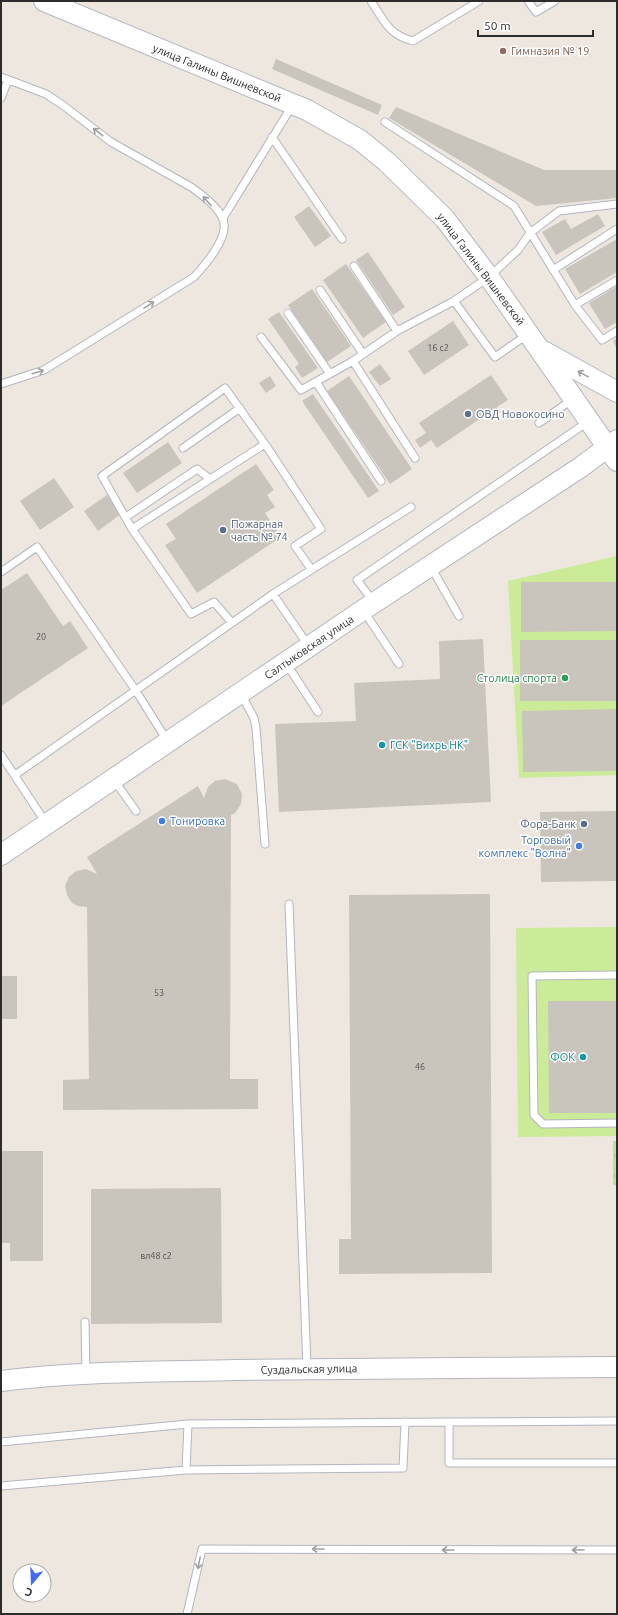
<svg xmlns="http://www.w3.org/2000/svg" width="618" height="1615" viewBox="0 0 618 1615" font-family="Ubuntu,sans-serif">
<defs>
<pattern id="grass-tufts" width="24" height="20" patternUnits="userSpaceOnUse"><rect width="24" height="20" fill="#b7e49c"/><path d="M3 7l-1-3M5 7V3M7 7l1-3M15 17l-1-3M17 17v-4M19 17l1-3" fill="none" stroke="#9ec487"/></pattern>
</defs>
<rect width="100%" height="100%" fill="#eee7df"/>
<path fill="url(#grass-tufts)" d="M 613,1141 L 617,1141 L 617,1185 L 613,1185 Z"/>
<path fill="#cbeb98" d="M 617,556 L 617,775 L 519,778 L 508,581 Z
M 617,927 L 617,1136 L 518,1137 L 516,928 Z"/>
<path fill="#c9c5bd" d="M 276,59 L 382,105 L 378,115 L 272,69 Z
M 396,107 L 544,170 L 617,170 L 617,198 L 536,206 L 389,118 Z
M 309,206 L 331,236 L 315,247 L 294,217 Z
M 598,214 L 605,226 L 556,255 L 542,232 L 565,219 L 571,229 Z
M 617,239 L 617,272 L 580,294 L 565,269 Z
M 368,252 L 405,307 L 393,315 L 356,260 Z
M 346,264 L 386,322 L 363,338 L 323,280 Z
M 617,286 L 617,322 L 605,329 L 589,303 Z
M 312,289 L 351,346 L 327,362 L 288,305 Z
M 279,312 L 318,368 L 302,378 L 295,367 L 299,364 L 268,319 Z
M 453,321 L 469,345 L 424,375 L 408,351 Z
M 617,338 L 617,349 L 613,341 Z
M 380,364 L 391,379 L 380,386 L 369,372 Z
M 491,375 L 508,400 L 497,407 L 501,412 L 491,419 L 487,414 L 437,448 L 431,440 L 420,448 L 415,440 L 426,433 L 419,423 Z
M 270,376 L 276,386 L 266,393 L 259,383 Z
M 349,376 L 412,469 L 390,484 L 327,391 Z
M 313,394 L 379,491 L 368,498 L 302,401 Z
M 168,442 L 182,463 L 137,493 L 123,473 Z
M 256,464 L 274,490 L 267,495 L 275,507 L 265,513 L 281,537 L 197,593 L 165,545 L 176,539 L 166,524 Z
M 54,478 L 74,507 L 40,530 L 20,501 Z
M 107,495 L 121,514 L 98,531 L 84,511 Z
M 27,573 L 63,626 L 70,621 L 88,648 L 1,706 L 1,590 Z
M 521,582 L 617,582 L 617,631 L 521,632 Z
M 483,639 L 491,802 L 279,812 L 275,724 L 356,721 L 354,683 L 440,679 L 439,641 Z
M 520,640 L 617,640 L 617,701 L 520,701 Z
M 617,709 L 617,771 L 523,772 L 522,711 Z
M 225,779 L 237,784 L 242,794 L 241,804 L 235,813 L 231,815 L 230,1079 L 258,1079 L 258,1109 L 63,1110 L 63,1080 L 89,1079 L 87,907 L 78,906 L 72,903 L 67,895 L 65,886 L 69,877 L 76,871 L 86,869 L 97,874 L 87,857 L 198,786 L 204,798 L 208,787 L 215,781 Z
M 617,811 L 617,881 L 541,882 L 540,812 Z
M 490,894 L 492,1273 L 339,1274 L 339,1239 L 351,1239 L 349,895 Z
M 1,976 L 17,976 L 17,1019 L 1,1019 Z
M 548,1001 L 617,1001 L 617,1113 L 549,1113 Z
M 1,1151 L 43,1151 L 43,1261 L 10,1261 L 10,1243 L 1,1243 Z
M 221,1188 L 222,1323 L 91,1324 L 91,1189 Z"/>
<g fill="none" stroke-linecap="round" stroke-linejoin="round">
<defs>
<path id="lane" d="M 371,1 C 384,21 389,35 413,41 L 479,1
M 528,1 L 536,12 L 555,1
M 1,77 L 46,94 L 64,106 L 111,142 L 191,187 C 201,194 217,207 222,217 C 232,235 205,265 194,277 L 44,370 L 1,384
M 1,98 L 8,80
M 385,122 L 514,206 L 575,305 L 602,340 L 617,331
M 272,137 L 342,239
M 223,218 L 292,106
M 354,266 L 397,331
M 553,270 L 617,229
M 320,290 L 363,354
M 575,305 L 617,280
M 288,313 L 330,374
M 528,334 L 495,357 L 454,301 L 489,277 L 518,250 L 530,233 L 559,211 L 617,204
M 261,337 L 301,390 L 353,361
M 316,382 L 381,481
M 539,423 L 573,399
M 183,448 L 240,408
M 415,458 L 353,361 L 397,331 L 454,301
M 126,517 L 197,469 L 210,479
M 132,529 L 102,476 L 225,388 L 265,444
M 431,567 L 459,616
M 1,572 L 37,547 L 136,691 L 168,742
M 273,594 L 308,645
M 373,601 L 357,580 L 589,421
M 363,610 L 399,664
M 232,623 L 214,602 L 191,614 L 132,529 L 265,444 L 321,529 L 295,546 L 311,569
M 286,663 L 318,712
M 241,694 L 254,718 L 256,728 L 265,844
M 1,755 L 46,823
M 15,775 L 273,594 L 411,507
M 114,780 L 136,811
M 289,904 L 307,1367
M 617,975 L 532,976 L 534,1115 L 543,1124 L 617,1123
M 85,1322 L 86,1373
M 617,1421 L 449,1422 L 449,1463 L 617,1463
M 1,1442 L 188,1424 L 449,1422
M 186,1470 L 188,1424
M 1,1486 L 186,1470 L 403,1468 L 405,1422
M 187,1614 L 202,1549 L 617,1550"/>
<path id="secondary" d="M 44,1 L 307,110 L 360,140 L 387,162 L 445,219 L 489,277 L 617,461
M 545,352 L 617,392
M 1,855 L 363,610 L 581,467 L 617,440
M 1,1381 C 79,1371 158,1372 236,1370 C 363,1368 490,1368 617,1367"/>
</defs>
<use href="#lane" stroke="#b2b6c0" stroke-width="9"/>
<use href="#secondary" stroke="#b2b6c0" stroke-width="22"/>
<use href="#lane" stroke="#fff" stroke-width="7"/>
<use href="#secondary" stroke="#fff" stroke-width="20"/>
</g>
<defs><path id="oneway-shaft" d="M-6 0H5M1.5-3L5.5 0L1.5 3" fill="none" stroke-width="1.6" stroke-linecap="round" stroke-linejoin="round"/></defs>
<g stroke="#a0a0a0">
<use href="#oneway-shaft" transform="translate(98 132) rotate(-142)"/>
<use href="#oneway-shaft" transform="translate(207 201) rotate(-131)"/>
<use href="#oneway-shaft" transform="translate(149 305) rotate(-32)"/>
<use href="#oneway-shaft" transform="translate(38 372) rotate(-18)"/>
<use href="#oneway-shaft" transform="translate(583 374) rotate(-151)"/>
<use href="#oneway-shaft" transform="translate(318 1549) rotate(-180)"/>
<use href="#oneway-shaft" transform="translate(448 1550) rotate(-180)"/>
<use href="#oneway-shaft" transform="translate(578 1550) rotate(-180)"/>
<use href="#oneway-shaft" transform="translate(199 1563) rotate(101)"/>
</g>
<circle fill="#8d6e63" stroke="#fff" stroke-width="1.5" cx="503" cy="51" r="4"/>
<g fill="#5c6f8a" stroke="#fff" stroke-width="1.5">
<circle cx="468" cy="414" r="4"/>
<circle cx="223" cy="530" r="4"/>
<circle cx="584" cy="824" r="4"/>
</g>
<circle fill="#2e9e5b" stroke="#fff" stroke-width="1.5" cx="565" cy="678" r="4"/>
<g fill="#0f9aa8" stroke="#fff" stroke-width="1.5">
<circle cx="382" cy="745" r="4"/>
<circle cx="583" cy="1057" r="4"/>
</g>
<g fill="#3f7fe0" stroke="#fff" stroke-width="1.5">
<circle cx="162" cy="821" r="4"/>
<circle cx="579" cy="846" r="4"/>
</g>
<g text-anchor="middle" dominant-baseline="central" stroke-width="3" stroke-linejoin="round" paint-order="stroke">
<g font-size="9" fill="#535250">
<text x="438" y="348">16 с2</text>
<text x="41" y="637">20</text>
<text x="159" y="993">53</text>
<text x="420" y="1067">46</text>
<text x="156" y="1256">вл48 с2</text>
</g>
<g font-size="11" fill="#785e54" stroke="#fff" text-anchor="start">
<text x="511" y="51">Гимназия № 19</text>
</g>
<g font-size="11" fill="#2c2c2c" stroke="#fff">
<text transform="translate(217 73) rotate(22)">улица Галины Вишневской</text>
<text transform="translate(481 269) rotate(53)">улица Галины Вишневской</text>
<text transform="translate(309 647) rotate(-34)">Салтыковская улица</text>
<text transform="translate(309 1369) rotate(-1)">Суздальская улица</text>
</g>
<g font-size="11" fill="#4e5e75" stroke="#fff" text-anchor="start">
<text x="476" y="414">ОВД Новокосино</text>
<text x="231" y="524">Пожарная<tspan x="231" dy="13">часть № 74</tspan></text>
<text x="576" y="824" text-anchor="end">Фора-Банк</text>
</g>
<g font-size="11" fill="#27864d" stroke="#fff" text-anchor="end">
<text x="557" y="678">Столица спорта</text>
</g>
<g font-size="11" fill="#0d838f" stroke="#fff" text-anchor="start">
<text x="390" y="745">ГСК "Вихрь НК"</text>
<text x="575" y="1057" text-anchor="end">ФОК</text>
</g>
<g font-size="11" fill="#366cbe" stroke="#fff" text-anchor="start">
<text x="170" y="821">Тонировка</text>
<text x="571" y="840" text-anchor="end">Торговый<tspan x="571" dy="13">комплекс "Волна"</tspan></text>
</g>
</g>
<rect width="618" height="1615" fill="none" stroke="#2c2c2c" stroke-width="4"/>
<g transform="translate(32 1583) rotate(199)"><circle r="19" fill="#ffffff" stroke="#ababab"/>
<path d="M0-3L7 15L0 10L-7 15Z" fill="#406afa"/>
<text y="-6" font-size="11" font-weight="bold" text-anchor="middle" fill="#2c2c2c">С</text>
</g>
<path d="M478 30v6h115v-6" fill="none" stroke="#2c2c2c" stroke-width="2"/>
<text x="484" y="30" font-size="12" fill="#2c2c2c" stroke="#ffffff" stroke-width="3" paint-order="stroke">50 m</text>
</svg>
